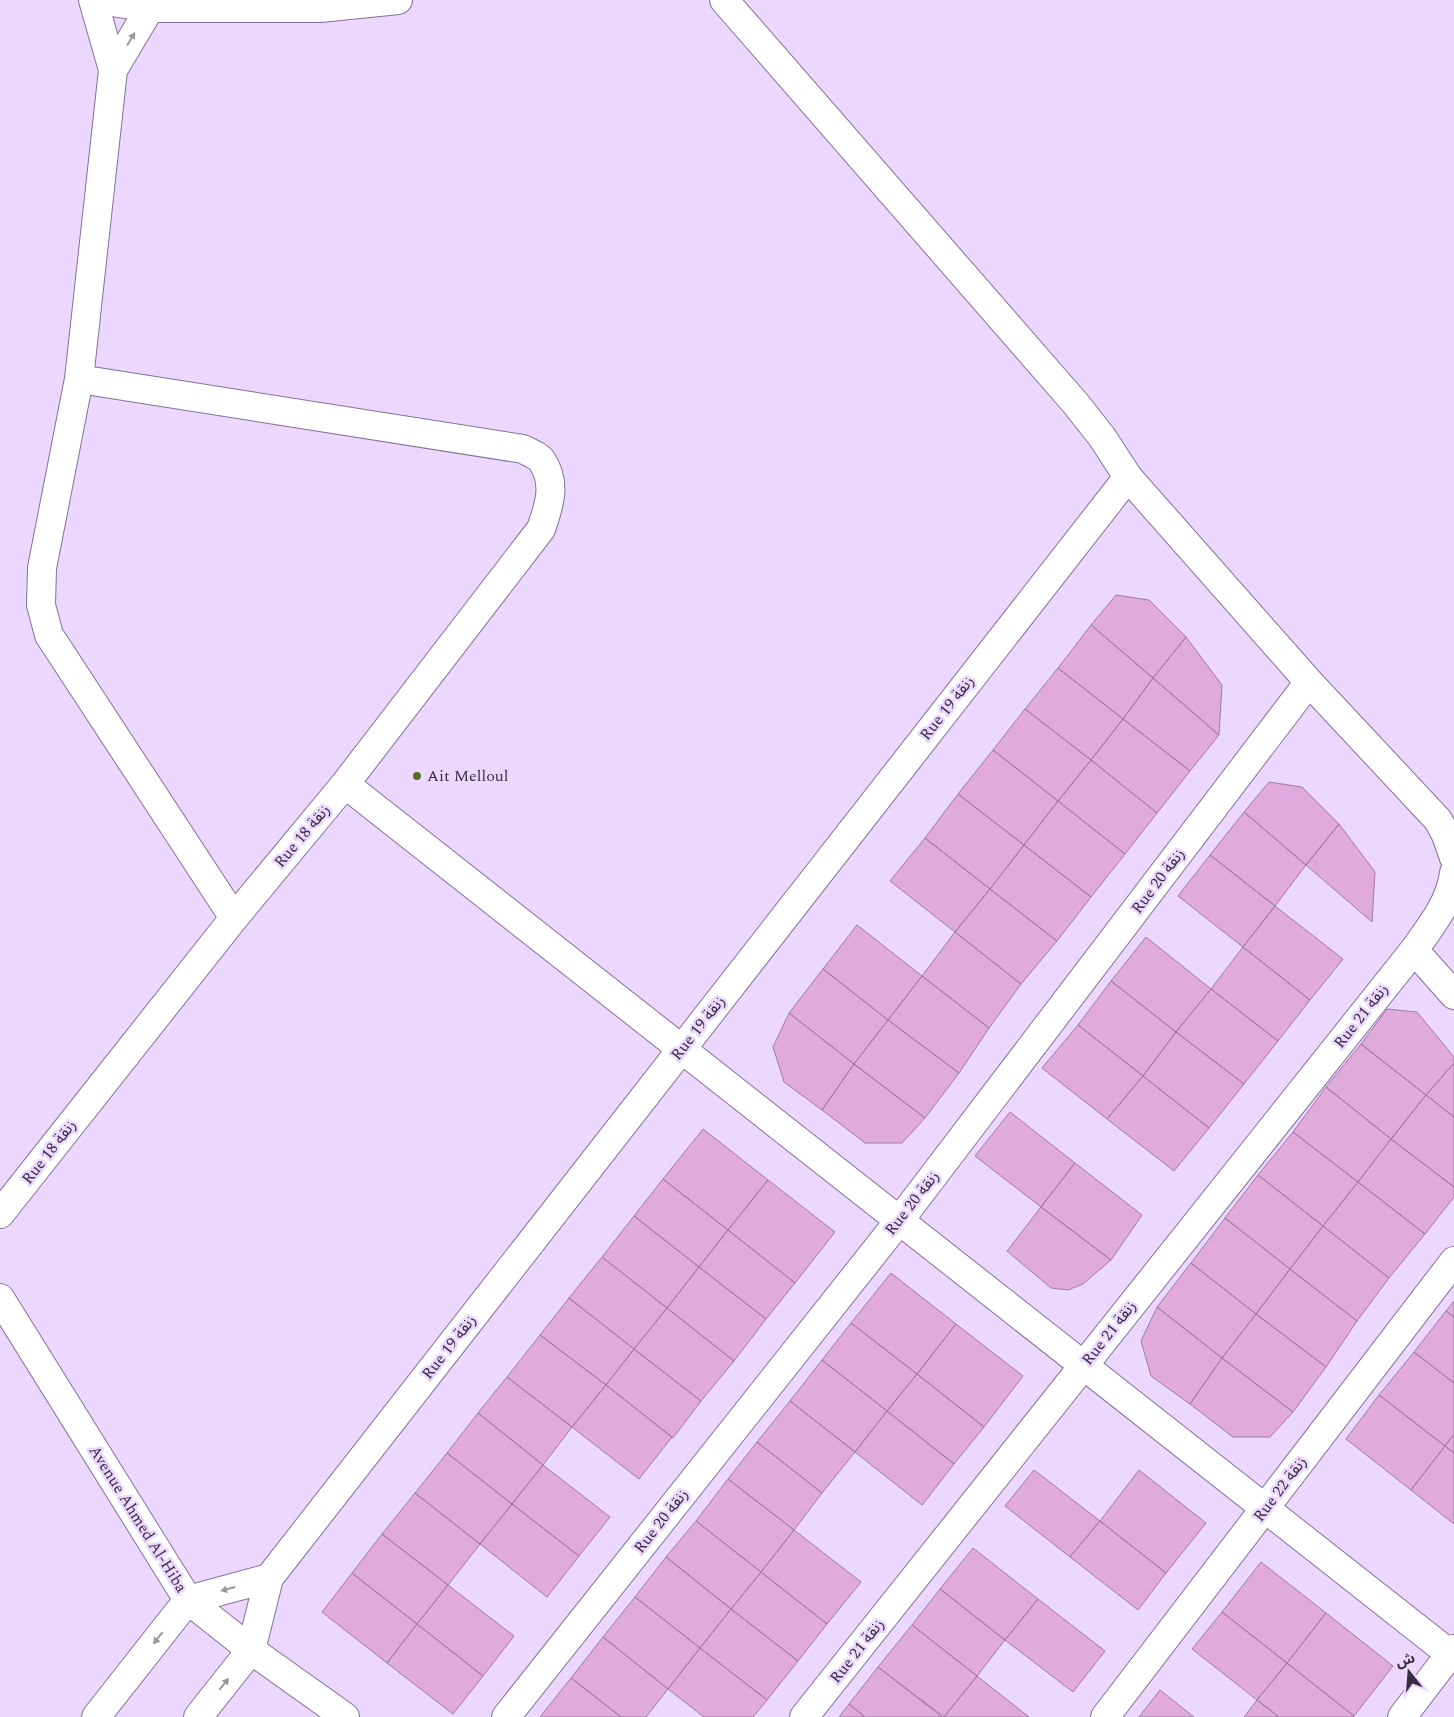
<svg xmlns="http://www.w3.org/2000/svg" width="1454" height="1717" viewBox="0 0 1454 1717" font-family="Spectral,'Noto Sans Arabic',serif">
<rect width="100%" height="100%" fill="#ecd8ff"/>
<path fill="#e0aadd" stroke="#a17b9f" d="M 1116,595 L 1149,600 L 1186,637 L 1153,678 L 1091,625 Z
M 1091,625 L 1153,678 L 1123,719 L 1058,668 Z
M 1186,637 L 1222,685 L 1219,735 L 1153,678 Z
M 1058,668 L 1123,719 L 1091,760 L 1025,709 Z
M 1153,678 L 1219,735 L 1190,771 L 1123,719 Z
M 1025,709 L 1091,760 L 1058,801 L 993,750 Z
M 1123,719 L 1190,771 L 1157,813 L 1091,760 Z
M 993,750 L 1058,801 L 1024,845 L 958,794 Z
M 1091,760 L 1157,813 L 1125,854 L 1058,801 Z
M 1269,782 L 1302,787 L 1339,824 L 1306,865 L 1244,812 Z
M 958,794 L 1024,845 L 990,889 L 925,838 Z
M 1058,801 L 1125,854 L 1091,897 L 1024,845 Z
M 1244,812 L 1306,865 L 1275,906 L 1210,855 Z
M 1339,824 L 1375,872 L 1372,922 L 1306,865 Z
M 925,838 L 990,889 L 955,932 L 890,881 Z
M 1024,845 L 1091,897 L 1057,941 L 990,889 Z
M 1210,855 L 1275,906 L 1243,947 L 1178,896 Z
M 990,889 L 1057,941 L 1021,984 L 955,932 Z
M 1275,906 L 1343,959 L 1310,1000 L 1243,947 Z
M 857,925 L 922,976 L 888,1020 L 823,969 Z
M 955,932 L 1021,984 L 989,1028 L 922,976 Z
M 1146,937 L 1211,989 L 1176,1032 L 1111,981 Z
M 1243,947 L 1310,1000 L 1278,1041 L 1211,989 Z
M 823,969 L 888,1020 L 854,1064 L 789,1013 Z
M 922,976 L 989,1028 L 959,1073 L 888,1020 Z
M 1111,981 L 1176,1032 L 1143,1076 L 1078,1025 Z
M 1211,989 L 1278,1041 L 1244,1084 L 1176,1032 Z
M 1387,1009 L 1417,1012 L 1454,1057 L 1454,1063 L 1426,1095 L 1361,1044 Z
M 789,1013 L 854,1064 L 822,1110 L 784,1082 L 773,1047 Z
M 888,1020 L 959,1073 L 925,1118 L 854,1064 Z
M 1078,1025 L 1143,1076 L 1107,1119 L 1042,1068 Z
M 1176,1032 L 1244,1084 L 1209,1128 L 1143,1076 Z
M 1361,1044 L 1426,1095 L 1391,1139 L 1326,1087 Z
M 1454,1063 L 1454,1117 L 1426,1095 Z
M 854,1064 L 925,1118 L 902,1143 L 865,1143 L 822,1110 Z
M 1143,1076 L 1209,1128 L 1174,1171 L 1107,1119 Z
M 1326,1087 L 1391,1139 L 1358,1182 L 1293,1132 Z
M 1426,1095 L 1454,1117 L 1454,1187 L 1391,1139 Z
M 1010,1112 L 1075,1163 L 1041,1207 L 975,1156 Z
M 703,1129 L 768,1180 L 728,1230 L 663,1179 Z
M 1293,1132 L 1358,1182 L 1323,1226 L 1258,1175 Z
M 1391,1139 L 1454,1187 L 1454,1197 L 1425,1234 L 1358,1182 Z
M 1075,1163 L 1142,1215 L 1111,1260 L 1041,1207 Z
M 1258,1175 L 1323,1226 L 1290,1269 L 1225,1218 Z
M 663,1179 L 728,1230 L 699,1267 L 634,1216 Z
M 768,1180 L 835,1232 L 795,1283 L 728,1230 Z
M 1358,1182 L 1425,1234 L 1389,1278 L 1323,1226 Z
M 1041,1207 L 1111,1260 L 1083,1284 L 1068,1290 L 1051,1288 L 1007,1251 Z
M 634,1216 L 699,1267 L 667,1308 L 602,1257 Z
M 1225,1218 L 1290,1269 L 1256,1314 L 1191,1263 Z
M 1323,1226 L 1389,1278 L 1357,1321 L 1290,1269 Z
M 728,1230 L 795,1283 L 766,1319 L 699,1267 Z
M 602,1257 L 667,1308 L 634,1349 L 569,1298 Z
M 1191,1263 L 1256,1314 L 1222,1358 L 1157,1307 Z
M 699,1267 L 766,1319 L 734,1361 L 667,1308 Z
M 1290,1269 L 1357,1321 L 1326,1367 L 1256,1314 Z
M 891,1273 L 956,1324 L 917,1374 L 851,1323 Z
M 569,1298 L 634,1349 L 606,1385 L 540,1335 Z
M 1454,1301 L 1454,1317 L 1446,1311 Z
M 1157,1307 L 1222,1358 L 1190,1404 L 1151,1376 L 1141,1341 Z
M 667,1308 L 734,1361 L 701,1401 L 634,1349 Z
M 1446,1311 L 1454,1317 L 1454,1383 L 1414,1352 Z
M 1256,1314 L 1326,1367 L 1293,1412 L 1222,1358 Z
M 851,1323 L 917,1374 L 887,1411 L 822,1360 Z
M 956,1324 L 1023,1376 L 984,1427 L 917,1374 Z
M 540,1335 L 606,1385 L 572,1427 L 507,1377 Z
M 634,1349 L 701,1401 L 673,1438 L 606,1385 Z
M 1414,1352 L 1454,1383 L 1454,1434 L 1445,1446 L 1379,1395 Z
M 1222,1358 L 1293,1412 L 1270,1437 L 1233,1437 L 1190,1404 Z
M 822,1360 L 887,1411 L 855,1452 L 790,1401 Z
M 917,1374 L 984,1427 L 954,1464 L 887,1411 Z
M 507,1377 L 572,1427 L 543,1465 L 478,1413 Z
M 606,1385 L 672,1437 L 639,1479 L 572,1427 Z
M 1379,1395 L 1445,1446 L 1411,1490 L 1346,1439 Z
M 790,1401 L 855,1452 L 822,1493 L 757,1442 Z
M 887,1411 L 954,1464 L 922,1505 L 855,1452 Z
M 478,1413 L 543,1465 L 512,1504 L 447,1453 Z
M 1454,1434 L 1454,1453 L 1445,1446 Z
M 757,1442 L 822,1493 L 794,1530 L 728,1479 Z
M 1445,1446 L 1454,1453 L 1454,1524 L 1411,1490 Z
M 447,1453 L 512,1504 L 480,1544 L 415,1493 Z
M 543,1465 L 610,1517 L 579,1556 L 512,1504 Z
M 1034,1470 L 1100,1521 L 1070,1557 L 1005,1506 Z
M 1139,1470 L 1206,1523 L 1166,1573 L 1100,1521 Z
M 728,1479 L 794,1530 L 761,1572 L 696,1521 Z
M 415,1493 L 480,1544 L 448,1585 L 382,1534 Z
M 512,1504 L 579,1556 L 547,1597 L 480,1544 Z
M 696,1521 L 761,1572 L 731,1609 L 666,1557 Z
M 1100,1521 L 1166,1573 L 1138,1610 L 1070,1557 Z
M 794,1530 L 861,1582 L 827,1624 L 761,1572 Z
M 382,1534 L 448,1585 L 417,1624 L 352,1573 Z
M 973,1548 L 1038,1599 L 1005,1640 L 940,1589 Z
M 666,1557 L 731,1609 L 700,1648 L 635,1597 Z
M 1261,1562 L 1326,1613 L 1287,1663 L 1222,1612 Z
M 761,1572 L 827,1624 L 798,1661 L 731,1609 Z
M 352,1573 L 417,1624 L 387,1663 L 322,1612 Z
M 448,1585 L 514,1636 L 483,1676 L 417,1624 Z
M 940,1589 L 1005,1640 L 977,1676 L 912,1625 Z
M 635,1597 L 700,1648 L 668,1689 L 603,1637 Z
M 1038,1599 L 1105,1651 L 1073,1692 L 1005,1640 Z
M 731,1609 L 798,1661 L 767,1700 L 700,1648 Z
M 1222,1612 L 1287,1663 L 1257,1700 L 1192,1649 Z
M 1326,1613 L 1393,1666 L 1354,1716 L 1287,1663 Z
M 417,1624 L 483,1676 L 453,1714 L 387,1663 Z
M 912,1625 L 977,1676 L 944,1717 L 878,1667 Z
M 603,1637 L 668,1689 L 646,1717 L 621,1717 L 571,1678 Z
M 700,1648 L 767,1700 L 753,1717 L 704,1717 L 668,1689 Z
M 1287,1663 L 1354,1716 L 1353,1717 L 1279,1717 L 1257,1700 Z
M 878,1667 L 942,1717 L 865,1717 L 849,1704 Z
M 977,1676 L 1029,1717 L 944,1717 Z
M 571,1678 L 621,1717 L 540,1717 Z
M 1160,1690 L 1194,1717 L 1139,1717 Z
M 1257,1700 L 1279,1717 L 1244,1717 Z
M 849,1704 L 865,1717 L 839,1717 Z"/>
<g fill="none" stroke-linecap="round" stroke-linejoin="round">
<defs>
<path id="minor" d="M 93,0 L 113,70 L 79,379 L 42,568 L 41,605 L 49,635 L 234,918
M 99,0 L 150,8 L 320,8 L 398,0
M 724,0 L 1076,404 L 1102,437 L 1128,477 L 1309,682 L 1438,820 L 1446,835 L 1454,858
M 113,70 L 150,8
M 345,784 L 1450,1654
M 1414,950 L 1454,995
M 0,1214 L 234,918 L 345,784 L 541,529 C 549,506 557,484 542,461 C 539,456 528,452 523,449 L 79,379
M 96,1717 L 188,1600 L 269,1578
M 198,1717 L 251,1650 L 269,1578 L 1128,477
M 506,1717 L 899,1221 L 1309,682
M 804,1717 L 1414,950 C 1431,926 1450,903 1454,873
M 1105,1717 L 1454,1261
M 1402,1717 L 1454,1649"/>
<path id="tertiary" d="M 0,1298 L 188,1600 L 251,1650 L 345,1717"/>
</defs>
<use href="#minor" stroke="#866f9a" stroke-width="30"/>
<use href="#tertiary" stroke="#866f9a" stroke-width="30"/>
<use href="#minor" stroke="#fff" stroke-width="28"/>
<use href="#tertiary" stroke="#fff" stroke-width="28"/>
</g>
<defs><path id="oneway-solid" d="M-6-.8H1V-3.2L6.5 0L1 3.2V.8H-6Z" transform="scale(1.25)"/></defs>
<g fill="#9c96a0">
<use href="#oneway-solid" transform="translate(131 39) rotate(-59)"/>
<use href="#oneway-solid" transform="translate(228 1589) rotate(165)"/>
<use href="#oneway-solid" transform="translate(158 1638) rotate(128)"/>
<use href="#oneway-solid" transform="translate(224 1684) rotate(-51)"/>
</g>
<circle fill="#527025" stroke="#ecd8ff" stroke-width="2" cx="417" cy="776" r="5"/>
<g text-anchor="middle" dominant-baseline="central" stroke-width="5" stroke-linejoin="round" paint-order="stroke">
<g font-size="16" fill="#382e41" stroke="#ecd8ff">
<text transform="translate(947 708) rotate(-52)">Rue 19 زنقة</text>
<text transform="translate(302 836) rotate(-50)">Rue 18 زنقة</text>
<text transform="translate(1158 881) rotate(-53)">Rue 20 زنقة</text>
<text transform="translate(1361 1016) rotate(-52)">Rue 21 زنقة</text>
<text transform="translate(698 1028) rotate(-52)">Rue 19 زنقة</text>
<text transform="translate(49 1152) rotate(-52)">Rue 18 زنقة</text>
<text transform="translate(912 1203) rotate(-52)">Rue 20 زنقة</text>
<text transform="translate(1109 1333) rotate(-52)">Rue 21 زنقة</text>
<text transform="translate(449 1347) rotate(-52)">Rue 19 زنقة</text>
<text transform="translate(1280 1489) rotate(-53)">Rue 22 زنقة</text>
<text transform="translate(138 1519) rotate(58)">Avenue Ahmed Al-Hiba</text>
<text transform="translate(661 1521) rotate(-52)">Rue 20 زنقة</text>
<text transform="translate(857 1651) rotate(-52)">Rue 21 زنقة</text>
</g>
<g font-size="16" fill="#382e41" stroke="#ecd8ff" text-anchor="start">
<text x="427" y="776">Ait Melloul</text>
</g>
</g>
<g transform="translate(1409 1672) rotate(343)" stroke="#ecd8ff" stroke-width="4" paint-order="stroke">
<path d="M0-4L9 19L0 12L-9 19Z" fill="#382e41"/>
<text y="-8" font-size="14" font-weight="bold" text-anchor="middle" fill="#382e41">ش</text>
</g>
</svg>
